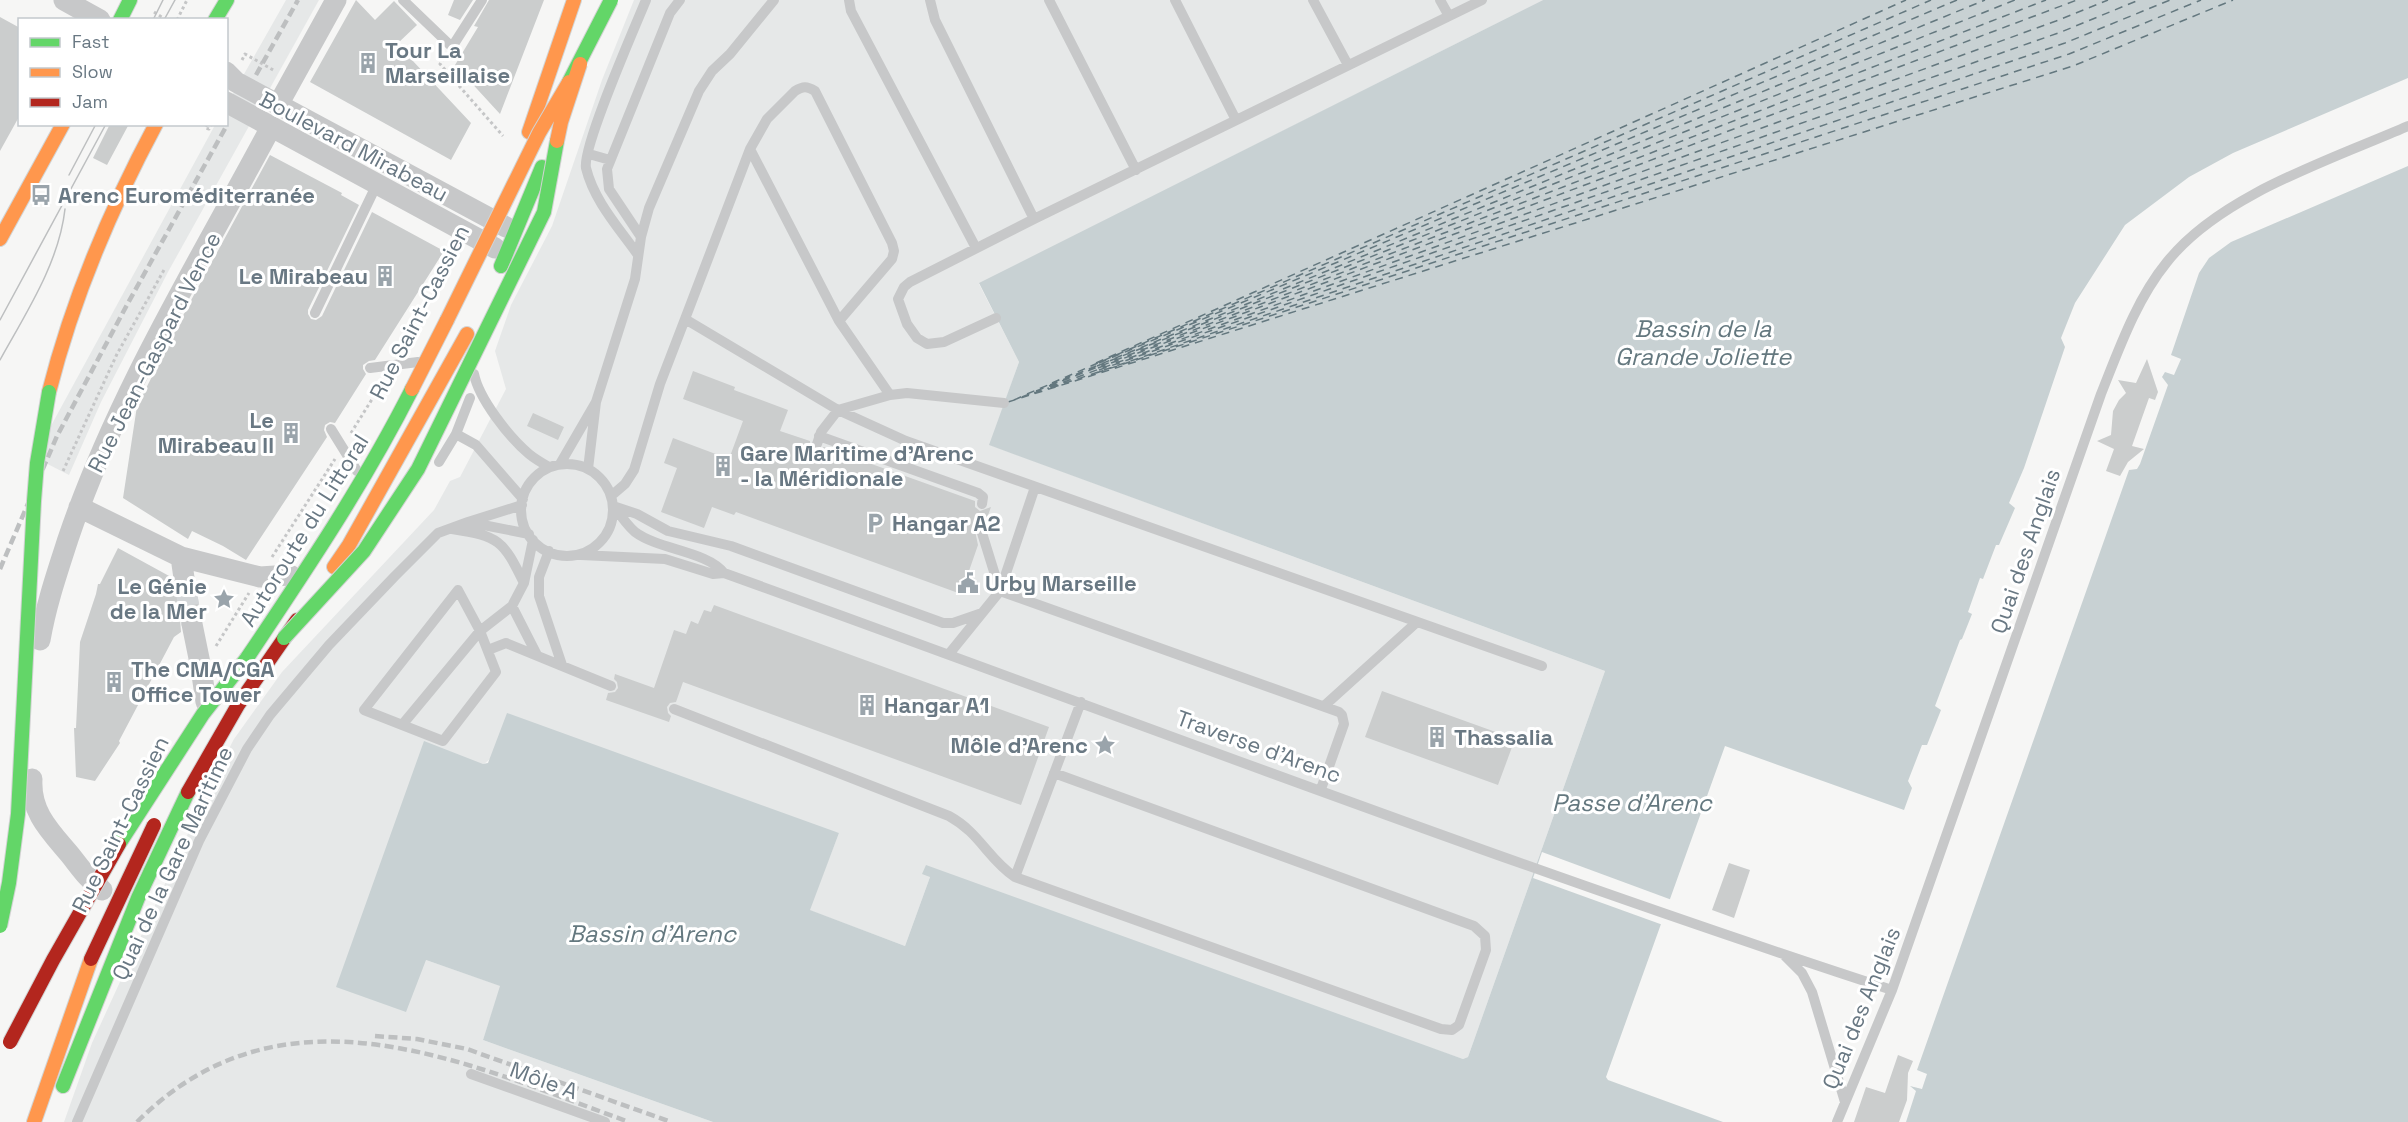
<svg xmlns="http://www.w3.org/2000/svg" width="2408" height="1122" viewBox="0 0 2408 1122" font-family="'Space Grotesk',sans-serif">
<rect width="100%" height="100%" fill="#f6f6f5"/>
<path fill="#e6e8e8" d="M 286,0 L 319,0 L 168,272 L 101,402 L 69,475 L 34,457 L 215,125 L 226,124 L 227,104 Z
M 634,0 L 1543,0 L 979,284 L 1019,362 L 990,445 L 1605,671 L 1468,1057 L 1463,1059 L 930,877 L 905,946 L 809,910 L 839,833 L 490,759 L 484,764 L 426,960 L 501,986 L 483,1040 L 713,1122 L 64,1122 L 92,1043 L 212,781 L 234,739 L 282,672 L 434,510 L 450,481 L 460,477 L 506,389 L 495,351 L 511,305 L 552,226 L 602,80 Z"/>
<path fill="#c8d1d3" d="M 1543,0 L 2408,0 L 2408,78 L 2233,153 L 2189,177 L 2125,225 L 2075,303 L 2061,338 L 2065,347 L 2024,468 L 2009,503 L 2015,508 L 1999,545 L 1996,545 L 1983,579 L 1980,578 L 1968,612 L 1972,614 L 1962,639 L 1960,640 L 1935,706 L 1941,710 L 1927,745 L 1922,745 L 1908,781 L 1912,788 L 1904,810 L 1725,746 L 1606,1077 L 1608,1080 L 1723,1122 L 713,1122 L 483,1040 L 500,986 L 426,960 L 406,1012 L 336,987 L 424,741 L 483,764 L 488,763 L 507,713 L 839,833 L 810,910 L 905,946 L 930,877 L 922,874 L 926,865 L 1463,1059 L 1468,1057 L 1605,671 L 989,445 L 1019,362 L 979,283 Z
M 2408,166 L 2408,1122 L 1906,1122 L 1916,1091 L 1910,1086 L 1922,1089 L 1927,1074 L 1917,1070 L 2129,470 L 2137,469 L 2140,464 L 2168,385 L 2162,377 L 2165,372 L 2174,375 L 2181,359 L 2171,355 L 2199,273 L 2209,258 L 2231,242 Z"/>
<path fill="#f6f6f5" d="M 1542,852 L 1672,900 L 1663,925 L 1533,878 Z"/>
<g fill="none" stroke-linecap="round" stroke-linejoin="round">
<path stroke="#64787f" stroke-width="1.5" stroke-dasharray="8 6" stroke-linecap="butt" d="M 1096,363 L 1906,0
M 1099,363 L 1957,0
M 1097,366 L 2015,0
M 1098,368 L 2077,0
M 1099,370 L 2061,32 L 2139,0
M 1096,373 L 2069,54 L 2201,0
M 1052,383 L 1931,0
M 1050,385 L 1985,0
M 1050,387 L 2056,21 L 2108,0
M 1051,388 L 2065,43 L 2170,0
M 1036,391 L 2046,0
M 1034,393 L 1049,388
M 1027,394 L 1048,385
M 1022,397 L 1034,392
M 1014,400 L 1023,396
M 1008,402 L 2073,66 L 2233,0"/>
</g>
<path fill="#cbcdcd" d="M 356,0 L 375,20 L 394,1 L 417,25 L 397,44 L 471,123 L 451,160 L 310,82 Z
M 454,0 L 473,0 L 460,20 L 448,15 Z
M 489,0 L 544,0 L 500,114 L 455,65 L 478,27 L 474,26 Z
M 0,17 L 20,28 L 20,115 L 0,151 Z
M 110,124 L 129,124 L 107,165 L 93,158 Z
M 270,155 L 342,193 L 341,195 L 359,205 L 308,310 L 308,314 L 311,319 L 316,320 L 322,316 L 372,212 L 444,251 L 375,360 L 369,361 L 363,365 L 363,369 L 366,374 L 335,423 L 330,422 L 325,425 L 324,430 L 327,437 L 246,560 L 223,546 L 192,531 L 188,539 L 123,498 L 137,406 L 189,304 Z
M 2147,359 L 2158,392 L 2155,400 L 2149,398 L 2132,446 L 2144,449 L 2128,462 L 2120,476 L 2106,471 L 2114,449 L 2097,441 L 2111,435 L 2113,411 L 2119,400 L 2126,393 L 2118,380 L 2136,383 Z
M 693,371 L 735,387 L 734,390 L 788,410 L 780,431 L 810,441 L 810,446 L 814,451 L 819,451 L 824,447 L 975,501 L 975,507 L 980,511 L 991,507 L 984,526 L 979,526 L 975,531 L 978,545 L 961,594 L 736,512 L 734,515 L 712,507 L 704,528 L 661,512 L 677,468 L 664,463 L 673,438 L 729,459 L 743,421 L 683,399 Z
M 533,413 L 564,427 L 558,440 L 527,426 Z
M 118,548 L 171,577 L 175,592 L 180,597 L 187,597 L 197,591 L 200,615 L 189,612 L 180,619 L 181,632 L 174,637 L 119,741 L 120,743 L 95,781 L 76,777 L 74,728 L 76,728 L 80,642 L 96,594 L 98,584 L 100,584 Z
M 714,605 L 1049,727 L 1021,805 L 683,682 L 676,702 L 670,703 L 667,707 L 668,713 L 671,716 L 669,722 L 606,700 L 608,693 L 615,692 L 618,688 L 617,682 L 614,679 L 615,674 L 654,688 L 674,630 L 686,634 L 691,621 L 698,624 L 704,610 L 711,612 Z
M 1382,691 L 1515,739 L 1498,785 L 1365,737 Z
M 1729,863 L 1750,870 L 1734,918 L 1712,910 Z
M 1898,1055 L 1913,1061 L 1908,1073 L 1907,1100 L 1899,1122 L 1854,1122 L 1866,1087 L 1885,1093 Z"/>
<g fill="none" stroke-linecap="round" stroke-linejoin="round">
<path stroke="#d3d6d8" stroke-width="21" stroke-dasharray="21 10" stroke-linecap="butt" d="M 185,585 L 192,624"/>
<defs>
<path id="fast" d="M 120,20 L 130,0
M 215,20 L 227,0
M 501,266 L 542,167
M 247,658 C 306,570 364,484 412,389
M 63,1086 L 138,898 L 188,792"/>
<path id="slow" d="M 529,132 L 574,0
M 0,239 L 63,124
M 412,389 L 447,320
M 49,392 C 73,297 110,210 156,124
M 334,567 L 349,545 L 467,334
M 34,1122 L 91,959"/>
<path id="jam" d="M 188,792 L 238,705 L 297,620"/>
</defs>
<use href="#fast" stroke="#d2d3d3" stroke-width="16"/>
<use href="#slow" stroke="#d2d3d3" stroke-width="16"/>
<use href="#jam" stroke="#d2d3d3" stroke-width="16"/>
<path stroke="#c5c6c7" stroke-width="3" stroke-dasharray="3 3" stroke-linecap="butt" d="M 154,12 L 166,20
M 177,20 L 187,0
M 444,58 L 440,64 L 503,136
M 242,60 L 245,54 L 275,71
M 207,124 L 205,128 L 209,129 L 211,124
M 351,433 L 384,380
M 63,471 L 117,354 L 164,270
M 272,557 L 335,459
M 216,646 L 249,593"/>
<path stroke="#c7c8c9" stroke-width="10" d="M 403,0 L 452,47 L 482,0
M 849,0 L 851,11 L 976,248
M 930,0 L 935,20 L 1034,219
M 1049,0 L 1136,170
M 1175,0 L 1236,120
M 1313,0 L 1348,65
M 1440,0 L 1449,16
M 750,149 L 839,321
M 589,154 L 610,160
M 641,237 L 609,189 L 607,169 L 670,13 L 680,0
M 638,255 C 619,228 594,201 586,168 C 582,147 635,27 646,0
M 315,313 L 377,184
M 996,318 L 944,342 L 927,344 L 917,338 L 907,324 L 898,299 L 904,287 L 910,282 L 1034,219 L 1482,0
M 685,319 L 750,149 L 767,119 L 795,91 C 803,86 807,86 815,91 L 892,243 L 894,251 L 892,259 L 839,321 L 890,395
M 370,368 L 418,362
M 474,374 C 479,399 509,437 529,454 C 535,459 542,463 549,467
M 596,402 L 635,279 L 641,237 L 649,208 L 699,91 L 712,71 L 730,54 L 774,0
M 331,429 L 357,471
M 456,434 L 476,445 L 523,499
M 819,436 L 978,493 L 983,497 L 982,504
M 817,444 L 821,432 L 838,410 L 906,441 L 1542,666
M 439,462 L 456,434 L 470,398
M 560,464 L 596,402 L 588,469
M521 510a46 46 0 1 1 92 0a46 46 0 1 1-92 0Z
M 611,496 L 625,484 L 634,470 L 660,384 L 685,319 L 838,410 L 890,395 L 907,393 L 1004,403
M 522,505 L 468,522 L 529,534
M 613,506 L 637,514 L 668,531 L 731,546 L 943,623 L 953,623 L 982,613
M 452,529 C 499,536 503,540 524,583
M 982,533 L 1000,591 L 1339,712 L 1342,715 L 1344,724 L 1321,789
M 549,551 L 539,577 L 539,596 L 562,665
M 581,555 L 665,559 L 713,574 L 724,573 C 707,551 659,550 635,532 C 627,525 620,515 614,506
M 724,573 C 1113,713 1499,862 1892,990
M 458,590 L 480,631 L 496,672 L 443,741 L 364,710 Z
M 512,606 L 537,655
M 488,650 L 506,643 L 611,686
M 949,654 L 1000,591 L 1035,487
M 1324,706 L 1417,622
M 674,709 L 949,816 C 980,833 988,859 1015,877 L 1441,1029 L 1452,1030 L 1459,1025 L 1486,950 L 1485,936 L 1474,926 L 1054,773
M 402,725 L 480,631 L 512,606 L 524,583 L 533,540
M 1015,877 L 1081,702
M 1785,956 L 1802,973 L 1812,992 L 1845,1102
M 471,1074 L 605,1122
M 77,1122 L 199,841 L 247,749 L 270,715 L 329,645 L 395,576 L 438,533 L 468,522
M 1837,1122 L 1892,990 L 2101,394 C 2119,349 2136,300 2167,262 C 2220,195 2330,160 2408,126"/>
<path stroke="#c7c8c9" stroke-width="21" d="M 64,0 L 100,20
M 226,72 L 236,82 L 506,227
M 226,102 L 495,248
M 278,105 L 336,0
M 79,507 L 181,557 L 260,577 L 290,575
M 181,557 L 185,585
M 192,624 L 201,668 L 206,702
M 40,640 C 46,605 57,573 68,539 C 117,394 199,262 271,127
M 32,779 C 30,813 51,832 71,856 C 82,870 88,879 102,890"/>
<use href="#fast" stroke="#63d668" stroke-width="14"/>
<use href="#slow" stroke="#ff974d" stroke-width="14"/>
<use href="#jam" stroke="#b3261e" stroke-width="14"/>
<path stroke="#bdbfc0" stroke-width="1.5" d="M 153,20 L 163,0
M 164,20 L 175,0
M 69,175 L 96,124
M 0,320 L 106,124
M 0,360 C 26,313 59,263 65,209"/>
<path stroke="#bdbfc0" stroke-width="4.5" stroke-dasharray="9 4.5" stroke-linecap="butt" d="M 256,75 L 298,0
M 0,569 L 57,436 L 128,303 L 227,125
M 375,1036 L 417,1039 L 467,1049 L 671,1122
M 137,1122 C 284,975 466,1063 629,1122"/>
<defs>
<path id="fast-bridge" d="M 569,82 L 611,0
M 284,638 L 364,551 L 418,469 L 544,212 L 557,141
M 119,844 L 203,714 L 247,658
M 0,926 L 9,883 L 18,814 L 34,501 L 37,463 L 49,392"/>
<path id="slow-bridge" d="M 557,141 L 561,122 L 580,64
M 447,320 L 539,133 L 569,82"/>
<path id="jam-bridge" d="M 91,959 L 154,825
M 10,1042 L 53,960 L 119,844"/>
</defs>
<use href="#fast-bridge" stroke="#d2d3d3" stroke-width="16" stroke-linecap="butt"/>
<use href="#slow-bridge" stroke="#d2d3d3" stroke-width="16" stroke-linecap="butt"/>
<use href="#jam-bridge" stroke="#d2d3d3" stroke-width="16" stroke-linecap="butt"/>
<use href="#fast-bridge" stroke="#63d668" stroke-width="14"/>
<use href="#slow-bridge" stroke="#ff974d" stroke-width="14"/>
<use href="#jam-bridge" stroke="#b3261e" stroke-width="14"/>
</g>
<defs>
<symbol id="building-bare" viewBox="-9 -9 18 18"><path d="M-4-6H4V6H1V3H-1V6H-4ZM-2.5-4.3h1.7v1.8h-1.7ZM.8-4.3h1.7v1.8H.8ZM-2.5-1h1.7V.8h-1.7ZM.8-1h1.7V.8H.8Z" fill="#9aa4ab" stroke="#fff" stroke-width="2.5" paint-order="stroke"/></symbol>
<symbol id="bus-bare" viewBox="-9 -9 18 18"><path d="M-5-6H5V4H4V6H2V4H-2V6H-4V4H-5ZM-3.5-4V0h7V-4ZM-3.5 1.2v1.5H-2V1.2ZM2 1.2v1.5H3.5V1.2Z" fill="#9aa4ab" stroke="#fff" stroke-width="2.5" paint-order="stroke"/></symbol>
<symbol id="parking-bare" viewBox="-9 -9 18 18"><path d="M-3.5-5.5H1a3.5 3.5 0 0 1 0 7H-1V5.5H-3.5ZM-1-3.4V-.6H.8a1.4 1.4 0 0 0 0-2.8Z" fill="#9aa4ab" stroke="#fff" stroke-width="2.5" paint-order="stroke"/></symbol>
<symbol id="civic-bare" viewBox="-9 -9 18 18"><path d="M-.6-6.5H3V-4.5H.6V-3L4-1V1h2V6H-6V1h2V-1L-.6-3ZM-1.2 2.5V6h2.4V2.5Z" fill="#9aa4ab" stroke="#fff" stroke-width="2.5" paint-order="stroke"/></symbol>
<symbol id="sight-bare" viewBox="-9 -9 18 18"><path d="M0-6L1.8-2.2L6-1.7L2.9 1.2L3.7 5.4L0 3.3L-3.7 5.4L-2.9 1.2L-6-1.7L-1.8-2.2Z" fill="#9aa4ab" stroke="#fff" stroke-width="2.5" paint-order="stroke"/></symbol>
</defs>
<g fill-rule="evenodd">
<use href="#building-bare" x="353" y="48" width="30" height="30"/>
<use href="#bus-bare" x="26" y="180" width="30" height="30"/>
<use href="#building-bare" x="370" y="261" width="30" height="30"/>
<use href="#building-bare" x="276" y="418" width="30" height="30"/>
<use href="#building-bare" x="708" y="451" width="30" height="30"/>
<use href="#parking-bare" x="860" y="508" width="30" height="30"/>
<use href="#civic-bare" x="953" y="568" width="30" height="30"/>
<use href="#sight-bare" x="209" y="584" width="30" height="30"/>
<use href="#building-bare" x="99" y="667" width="30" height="30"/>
<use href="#building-bare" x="852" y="690" width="30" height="30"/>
<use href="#building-bare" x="1422" y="722" width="30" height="30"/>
<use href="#sight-bare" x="1090" y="730" width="30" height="30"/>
</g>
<g text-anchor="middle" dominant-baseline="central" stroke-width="6" stroke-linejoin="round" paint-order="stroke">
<g font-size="22" font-weight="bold" fill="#697883" stroke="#fff" text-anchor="start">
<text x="385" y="50">Tour La<tspan x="385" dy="25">Marseillaise</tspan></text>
<text x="58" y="195">Arenc Euroméditerranée</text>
<text x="368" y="276" text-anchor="end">Le Mirabeau</text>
<text x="274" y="420" text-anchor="end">Le<tspan x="274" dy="25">Mirabeau II</tspan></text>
<text x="740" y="453">Gare Maritime d'Arenc<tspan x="740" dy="25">- la Méridionale</tspan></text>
<text x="892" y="523">Hangar A2</text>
<text x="985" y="583">Urby Marseille</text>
<text x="207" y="586" text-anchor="end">Le Génie<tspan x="207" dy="25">de la Mer</tspan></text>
<text x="131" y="669">The CMA/CGA<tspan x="131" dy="25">Office Tower</tspan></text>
<text x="884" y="705">Hangar A1</text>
<text x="1454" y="737">Thassalia</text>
<text x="1088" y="745" text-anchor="end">Môle d'Arenc</text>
</g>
<g font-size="22" fill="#697883" stroke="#fff">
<text transform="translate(354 146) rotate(28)">Boulevard Mirabeau</text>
<text transform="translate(419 312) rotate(-63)">Rue Saint-Cassien</text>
<text transform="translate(154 352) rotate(-63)">Rue Jean-Gaspard Vence</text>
<text transform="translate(304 530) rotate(-58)">Autoroute du Littoral</text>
<text transform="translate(2025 551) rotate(-71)">Quai des Anglais</text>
<text transform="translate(1259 746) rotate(20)">Traverse d'Arenc</text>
<text transform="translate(120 824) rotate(-64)">Rue Saint-Cassien</text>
<text transform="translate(172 863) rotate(-65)">Quai de la Gare Maritime</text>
<text transform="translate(1861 1008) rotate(-68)">Quai des Anglais</text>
<text transform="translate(544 1080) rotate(20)">Môle A</text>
</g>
<g font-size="24" font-style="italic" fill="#64787f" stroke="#fff">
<text x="1703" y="328">Bassin de la<tspan x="1703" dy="28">Grande Joliette</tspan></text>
<text x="1632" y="802">Passe d'Arenc</text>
<text x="652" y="933">Bassin d'Arenc</text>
</g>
</g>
<rect x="18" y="18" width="210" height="108" fill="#ffffff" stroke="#c3c9cd" stroke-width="1.5"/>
<rect x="30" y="38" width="30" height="9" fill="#63d668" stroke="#c3c9cd" stroke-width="1.5"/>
<text x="72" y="48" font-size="18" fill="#697883">Fast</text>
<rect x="30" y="68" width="30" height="9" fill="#ff974d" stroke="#c3c9cd" stroke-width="1.5"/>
<text x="72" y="78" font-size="18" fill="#697883">Slow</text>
<rect x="30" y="98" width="30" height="9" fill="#b3261e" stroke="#c3c9cd" stroke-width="1.5"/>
<text x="72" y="108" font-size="18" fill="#697883">Jam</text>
</svg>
